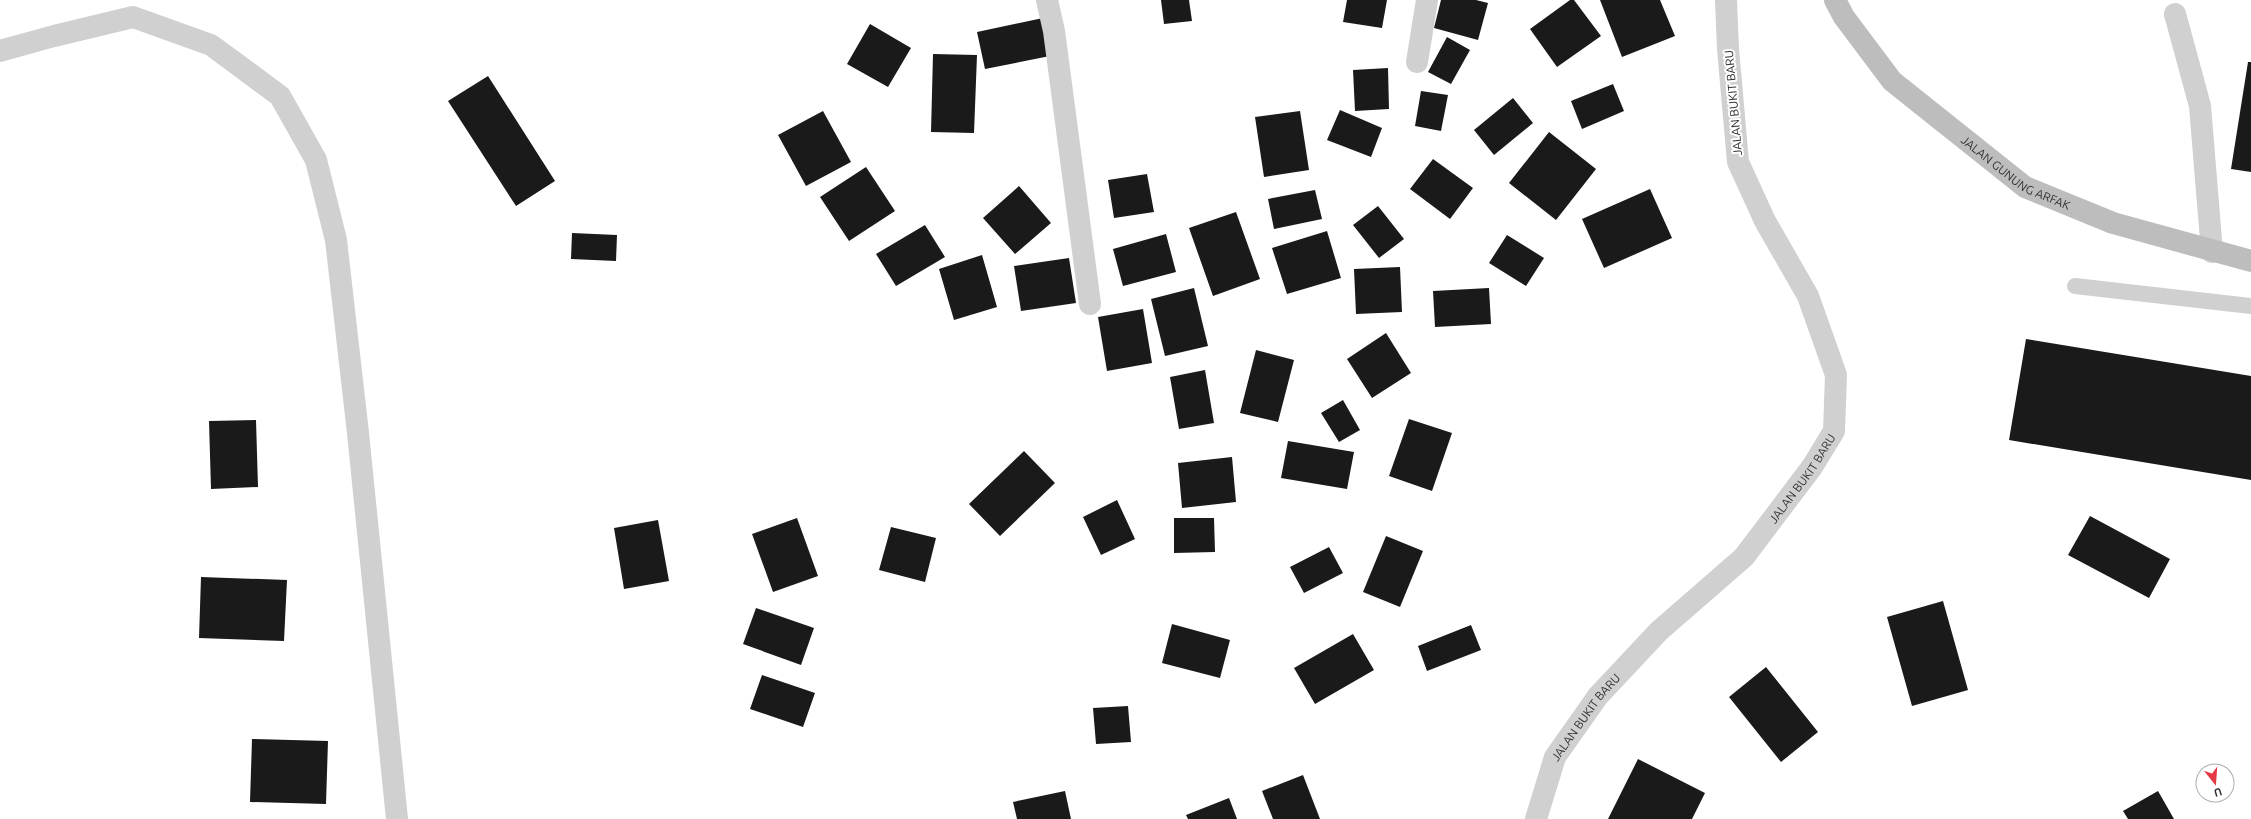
<svg xmlns="http://www.w3.org/2000/svg" width="2251" height="819" viewBox="0 0 2251 819" font-family="Ubuntu,sans-serif">
<rect width="100%" height="100%" fill="#fff"/>
<path fill="#1a1a1a" d="M 1161,0 L 1189,0 L 1192,21 L 1164,24 Z
M 1347,0 L 1387,0 L 1382,28 L 1343,22 Z
M 1441,0 L 1476,0 L 1488,3 L 1478,40 L 1434,28 Z
M 1570,0 L 1574,0 L 1601,36 L 1557,67 L 1530,29 Z
M 1600,0 L 1660,0 L 1675,36 L 1622,57 Z
M 1043,18 L 1050,56 L 985,69 L 977,32 Z
M 870,24 L 911,48 L 888,87 L 847,64 Z
M 1447,37 L 1470,50 L 1451,84 L 1428,72 Z
M 933,54 L 977,55 L 974,133 L 931,132 Z
M 2248,62 L 2251,62 L 2251,172 L 2231,169 Z
M 1388,68 L 1389,109 L 1355,111 L 1353,70 Z
M 488,76 L 555,181 L 516,206 L 448,101 Z
M 1613,84 L 1624,111 L 1582,129 L 1571,101 Z
M 1421,91 L 1448,95 L 1441,131 L 1415,126 Z
M 1513,98 L 1533,123 L 1494,155 L 1474,130 Z
M 1340,110 L 1382,128 L 1371,157 L 1327,140 Z
M 823,111 L 851,162 L 806,186 L 778,135 Z
M 1300,111 L 1309,170 L 1264,177 L 1255,117 Z
M 1549,132 L 1596,169 L 1556,220 L 1509,183 Z
M 1433,159 L 1473,188 L 1450,219 L 1410,189 Z
M 866,167 L 895,211 L 849,241 L 820,197 Z
M 1147,174 L 1154,212 L 1114,218 L 1108,180 Z
M 1019,186 L 1051,223 L 1015,254 L 983,218 Z
M 1650,189 L 1672,238 L 1604,268 L 1582,219 Z
M 1315,190 L 1322,219 L 1274,229 L 1268,199 Z
M 1378,206 L 1404,239 L 1379,258 L 1353,225 Z
M 1236,212 L 1260,279 L 1213,296 L 1189,228 Z
M 925,225 L 945,257 L 896,286 L 876,254 Z
M 1327,231 L 1341,278 L 1287,294 L 1272,248 Z
M 572,233 L 617,235 L 616,261 L 571,259 Z
M 1166,234 L 1176,272 L 1123,286 L 1113,249 Z
M 1507,235 L 1544,258 L 1526,286 L 1489,263 Z
M 982,255 L 997,307 L 954,320 L 939,269 Z
M 1069,258 L 1076,303 L 1021,311 L 1014,266 Z
M 1400,267 L 1402,312 L 1356,314 L 1354,269 Z
M 1194,288 L 1208,346 L 1165,356 L 1151,299 Z
M 1489,288 L 1491,324 L 1435,327 L 1433,291 Z
M 1143,309 L 1152,363 L 1107,371 L 1098,317 Z
M 1386,333 L 1411,373 L 1372,398 L 1347,359 Z
M 2026,339 L 2251,376 L 2251,480 L 2009,440 Z
M 1256,350 L 1294,360 L 1278,422 L 1240,413 Z
M 1205,370 L 1214,423 L 1179,429 L 1170,377 Z
M 1343,400 L 1360,430 L 1339,442 L 1321,413 Z
M 1409,419 L 1452,433 L 1432,491 L 1389,476 Z
M 256,420 L 258,487 L 211,489 L 209,421 Z
M 1288,441 L 1354,452 L 1347,489 L 1281,478 Z
M 1024,451 L 1055,483 L 1000,536 L 969,504 Z
M 1232,457 L 1236,502 L 1182,508 L 1178,463 Z
M 1117,500 L 1135,539 L 1101,555 L 1083,517 Z
M 2090,516 L 2170,559 L 2149,598 L 2068,555 Z
M 797,518 L 818,576 L 773,592 L 752,534 Z
M 1174,518 L 1214,518 L 1215,552 L 1174,553 Z
M 658,520 L 669,581 L 624,589 L 614,528 Z
M 891,527 L 936,538 L 925,582 L 879,570 Z
M 1386,536 L 1423,551 L 1400,607 L 1363,592 Z
M 1329,547 L 1343,573 L 1304,593 L 1290,567 Z
M 201,577 L 287,580 L 284,641 L 199,638 Z
M 1943,601 L 1968,690 L 1912,706 L 1887,617 Z
M 756,608 L 814,628 L 801,665 L 743,644 Z
M 1172,624 L 1230,640 L 1220,678 L 1162,663 Z
M 1471,625 L 1481,650 L 1427,671 L 1418,646 Z
M 1353,634 L 1374,670 L 1315,704 L 1294,668 Z
M 1766,667 L 1818,732 L 1781,762 L 1729,697 Z
M 762,675 L 815,693 L 803,727 L 750,709 Z
M 1128,706 L 1131,742 L 1096,744 L 1093,708 Z
M 252,739 L 328,741 L 326,804 L 250,802 Z
M 1638,759 L 1705,793 L 1692,819 L 1608,819 Z
M 1303,775 L 1320,819 L 1273,819 L 1262,791 Z
M 1065,791 L 1071,819 L 1017,819 L 1013,802 Z
M 2158,791 L 2174,819 L 2128,819 L 2123,811 Z
M 1229,798 L 1237,819 L 1188,819 L 1186,815 Z"/>
<g fill="none" stroke-linecap="round" stroke-linejoin="round">
<path stroke="#d0d0d0" stroke-width="16" d="M 2075,286 L 2251,306"/>
<g stroke="#d0d0d0" stroke-width="22">
<path d="M 1047,0 L 1054,31 L 1090,304"/>
<path d="M 2175,14 L 2200,106 L 2212,252"/>
<path d="M 0,51 L 54,36 L 133,17 L 211,45 L 280,96 L 316,160 L 336,240 L 358,433 L 397,819"/>
<path d="M 1417,62 L 1427,0"/>
<path id="s1" d="M 1536,819 L 1555,757 L 1598,696 L 1659,631 L 1744,557 L 1812,467 L 1834,431 L 1836,375 L 1808,296 L 1765,221 L 1738,162 L 1728,49 L 1726,0"/>
</g>
<path stroke="#bdbdbd" stroke-width="22" id="s2" d="M 1835,0 L 1844,17 L 1892,81 L 2025,187 L 2113,223 L 2251,261"/>
</g>
<g text-anchor="middle" dominant-baseline="central" stroke-width="4" stroke-linejoin="round" paint-order="stroke">
<g font-size="12" fill="#333" stroke="#fff">
<text transform="translate(1733 103) rotate(-95)">JALAN BUKIT BARU</text>
<text stroke="none"><textPath href="#s2" startOffset="254">JALAN GUNUNG ARFAK</textPath></text>
<text stroke="none"><textPath href="#s1" startOffset="439">JALAN BUKIT BARU</textPath></text>
<text stroke="none"><textPath href="#s1" startOffset="115">JALAN BUKIT BARU</textPath></text>
</g>
</g>
<g transform="translate(2215 783) rotate(163)"><circle r="19" fill="#ffffff" stroke="#adadad"/>
<path d="M0-3L7 15L0 10L-7 15Z" fill="#e63946"/>
<text y="-6" font-size="11" font-weight="bold" text-anchor="middle" fill="#333333">U</text>
</g>
</svg>
